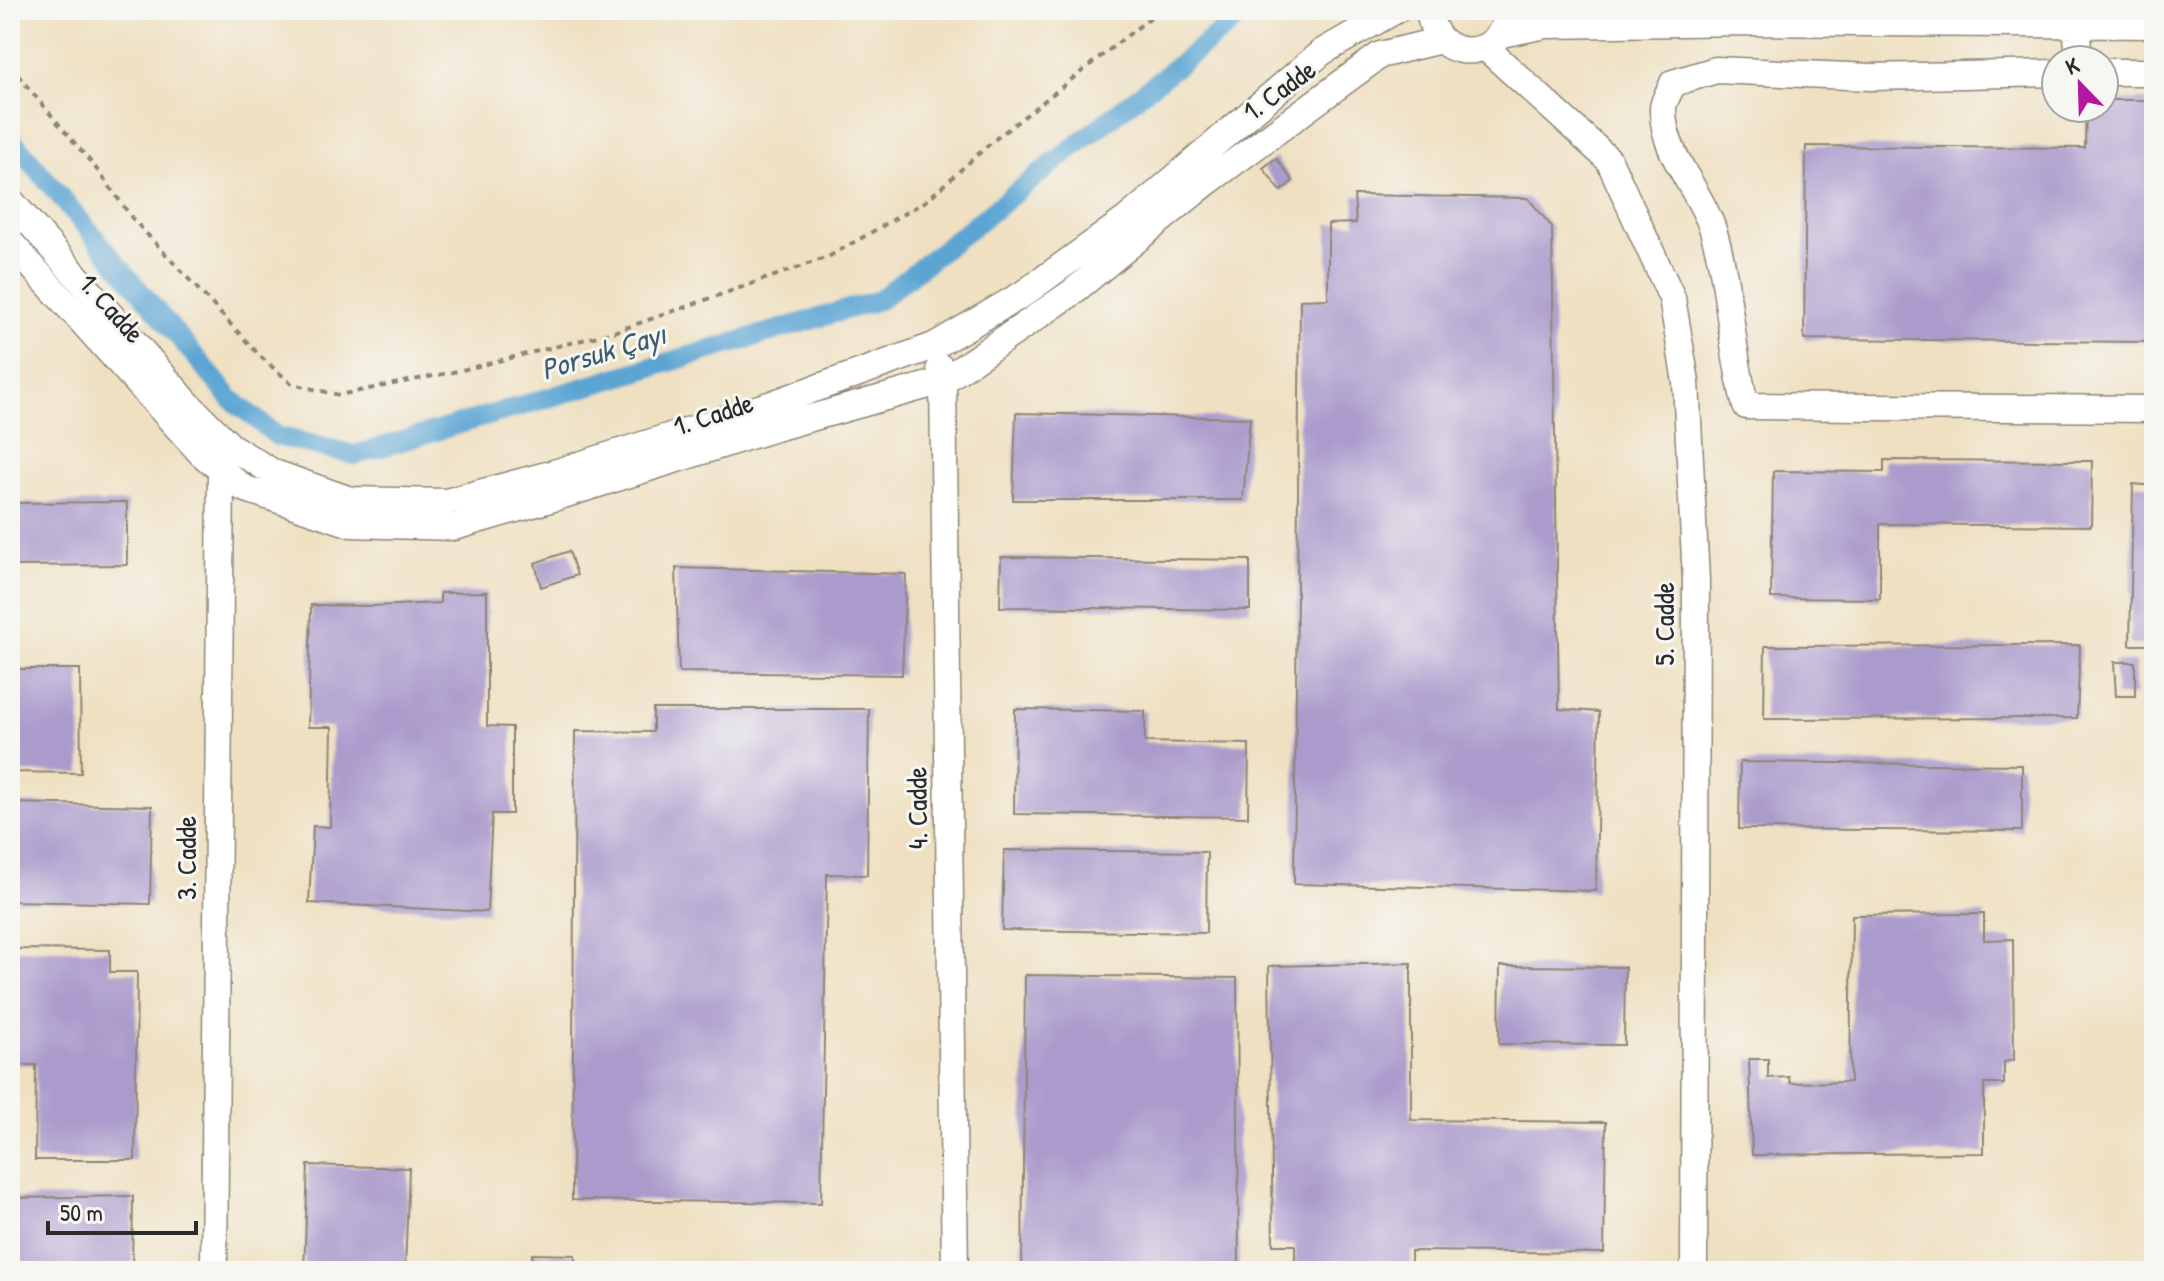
<svg xmlns="http://www.w3.org/2000/svg" width="2164" height="1281" viewBox="0 0 2164 1281" font-family="'Patrick Hand',sans-serif">
<rect width="100%" height="100%" fill="#f6f6f2"/>
<filter id="ink" filterUnits="userSpaceOnUse"><feTurbulence type="fractalNoise" baseFrequency=".0125" numOctaves="2"/><feDisplacementMap in="SourceGraphic" scale="16" xChannelSelector="R" yChannelSelector="G"/><feConvolveMatrix kernelMatrix="1 2 1 2 8 2 1 2 1" color-interpolation-filters="sRGB"/></filter>
<filter id="wash" filterUnits="userSpaceOnUse"><feTurbulence type="fractalNoise" baseFrequency=".006" numOctaves="4" result="noise"/><feDisplacementMap in="SourceGraphic" scale="32" xChannelSelector="R" yChannelSelector="G"/><feGaussianBlur stdDeviation="1.8" result="paint"/><feColorMatrix in="noise" values="0 0 0 0 0 0 0 0 0 0 0 0 0 0 0 0 0 1.4 0 .05"/><feComposite in="paint" operator="in"/></filter>
<g filter="url(#wash)">
<rect width="100%" height="100%" fill="#efe0c1"/>
<g fill="none" stroke-linecap="round" stroke-linejoin="round">
<path stroke="#5ba5d3" stroke-width="20" d="M 10,137 L 231,399 L 277,436 L 355,455 L 879,300 L 1248,10"/>
</g>
<g id="blocks">
<path fill="#ab9bcc" d="M 2104,100 L 2154,100 L 2154,342 L 1804,339 L 1806,146 L 2085,148 L 2086,108 L 2104,108 Z
M 1276,158 L 1293,181 L 1281,191 L 1263,168 Z
M 1354,195 L 1528,198 L 1552,227 L 1559,709 L 1599,712 L 1596,891 L 1294,884 L 1300,300 L 1328,299 L 1328,224 L 1356,223 Z
M 1016,413 L 1250,418 L 1243,500 L 1013,500 Z
M 1884,460 L 2092,461 L 2091,526 L 1880,524 L 1880,599 L 1771,598 L 1773,471 L 1884,472 Z
M 2133,484 L 2154,486 L 2154,645 L 2130,645 Z
M 127,502 L 127,565 L 10,566 L 10,503 Z
M 569,551 L 577,575 L 541,587 L 535,563 Z
M 1001,557 L 1250,560 L 1250,610 L 1000,607 Z
M 676,568 L 906,574 L 902,675 L 679,672 Z
M 487,592 L 487,726 L 512,727 L 512,814 L 492,814 L 487,912 L 309,903 L 313,826 L 330,827 L 332,727 L 308,727 L 311,605 L 373,606 L 440,603 L 440,593 Z
M 2080,645 L 2077,718 L 1764,719 L 1765,646 Z
M 2114,662 L 2135,662 L 2135,696 L 2116,696 Z
M 10,669 L 80,669 L 81,773 L 10,772 Z
M 653,709 L 869,709 L 867,875 L 827,874 L 821,1203 L 572,1200 L 575,731 L 653,732 Z
M 1015,709 L 1145,711 L 1145,742 L 1249,744 L 1248,817 L 1014,814 Z
M 1740,762 L 2022,765 L 2022,831 L 1739,829 Z
M 10,803 L 152,806 L 150,904 L 10,901 Z
M 1004,850 L 1207,852 L 1206,933 L 1002,930 Z
M 1984,914 L 1984,940 L 2013,939 L 2014,1060 L 2004,1062 L 2004,1084 L 1984,1084 L 1984,1153 L 1752,1155 L 1749,1059 L 1768,1059 L 1768,1078 L 1789,1077 L 1790,1083 L 1850,1082 L 1852,915 Z
M 10,949 L 110,950 L 110,972 L 137,972 L 135,1160 L 35,1160 L 36,1065 L 10,1065 Z
M 1411,963 L 1411,1120 L 1606,1122 L 1604,1253 L 1411,1251 L 1411,1271 L 1295,1271 L 1295,1245 L 1273,1245 L 1269,966 Z
M 1500,966 L 1625,967 L 1624,1045 L 1499,1044 Z
M 1025,975 L 1237,978 L 1239,1271 L 1022,1271 Z
M 308,1165 L 409,1168 L 405,1271 L 304,1271 Z
M 133,1196 L 132,1271 L 10,1271 L 10,1198 Z
M 532,1254 L 575,1255 L 575,1271 L 532,1271 Z"/>
</g>
</g>
<g filter="url(#ink)">
<use href="#blocks" fill-opacity="0" stroke="#8d8676" stroke-width="2"/>
<g fill="none" stroke-linecap="round" stroke-linejoin="round">
<defs>
<path id="minor" d="M 1430,10 C 1431,63 1503,65 1508,10
M 2075,10 L 2079,60
M 1501,34 L 1546,25 L 1748,22 L 2154,25
M 1485,47 L 1609,160 L 1672,298 L 1686,382 L 1696,580 L 1694,1271
M 2104,72 L 2154,72
M 2056,73 L 1871,77 L 1716,70 L 1673,83 C 1670,91 1662,103 1663,111 C 1664,157 1700,189 1713,230 C 1731,288 1730,348 1746,406 L 2154,409
M 10,200 L 189,405 L 230,446 L 274,473 L 350,500 L 446,502 L 554,473 L 772,404 L 934,346 L 1023,294 L 1128,218 L 1322,52 L 1396,10
M 10,242 L 201,453 L 243,488 L 351,524 L 454,527 L 560,496 L 775,428 L 943,381 L 1070,294 L 1206,183 L 1380,55 L 1441,40
M 940,367 L 943,381 L 955,1271
M 214,1271 L 221,470 L 225,459"/>
</defs>
<use href="#minor" stroke="#8d8676" stroke-width="29"/>
<path stroke="#8d8676" stroke-width="4" stroke-dasharray="6 6" stroke-linecap="butt" d="M 10,66 L 99,172 L 132,218 L 262,358 L 292,384 L 339,395 L 458,371 L 614,332 L 828,257 L 926,201 L 993,141 L 1160,10"/>
<use href="#minor" stroke="#fff" stroke-width="26"/>
</g>
</g>
<g text-anchor="middle" dominant-baseline="central" stroke-width="6" stroke-linejoin="round" paint-order="stroke">
<g font-size="28" fill="#2b2b2b" stroke="#f6f6f2">
<text transform="translate(1279 90) rotate(-36)">1. Cadde</text>
<text transform="translate(112 308) rotate(48)">1. Cadde</text>
<text transform="translate(713 414) rotate(-18)">1. Cadde</text>
<text transform="translate(1664 624) rotate(-90)">5. Cadde</text>
<text transform="translate(917 808) rotate(-91)">4. Cadde</text>
<text transform="translate(186 858) rotate(-90)">3. Cadde</text>
</g>
<g font-size="30" font-style="italic" fill="#3e5c6e" stroke="#f6f6f2">
<text transform="translate(603 351) rotate(-17)">Porsuk Çayı</text>
</g>
</g>
<rect width="2164" height="1281" fill="none" stroke="#f6f6f2" stroke-width="40"/>
<g transform="translate(2080 84) rotate(337)"><circle r="38" fill="#f6f6f2" stroke="#a5a5a2" stroke-width="2"/>
<path d="M0-6L14 30L0 20L-14 30Z" fill="#b5179e"/>
<text y="-12" font-size="22" font-weight="bold" text-anchor="middle" fill="#2b2b2b">K</text>
</g>
<path d="M48 1221v12h148v-12" fill="none" stroke="#2b2b2b" stroke-width="4"/>
<text x="60" y="1221" font-size="24" fill="#2b2b2b" stroke="#f6f6f2" stroke-width="6" paint-order="stroke">50 m</text>
</svg>
